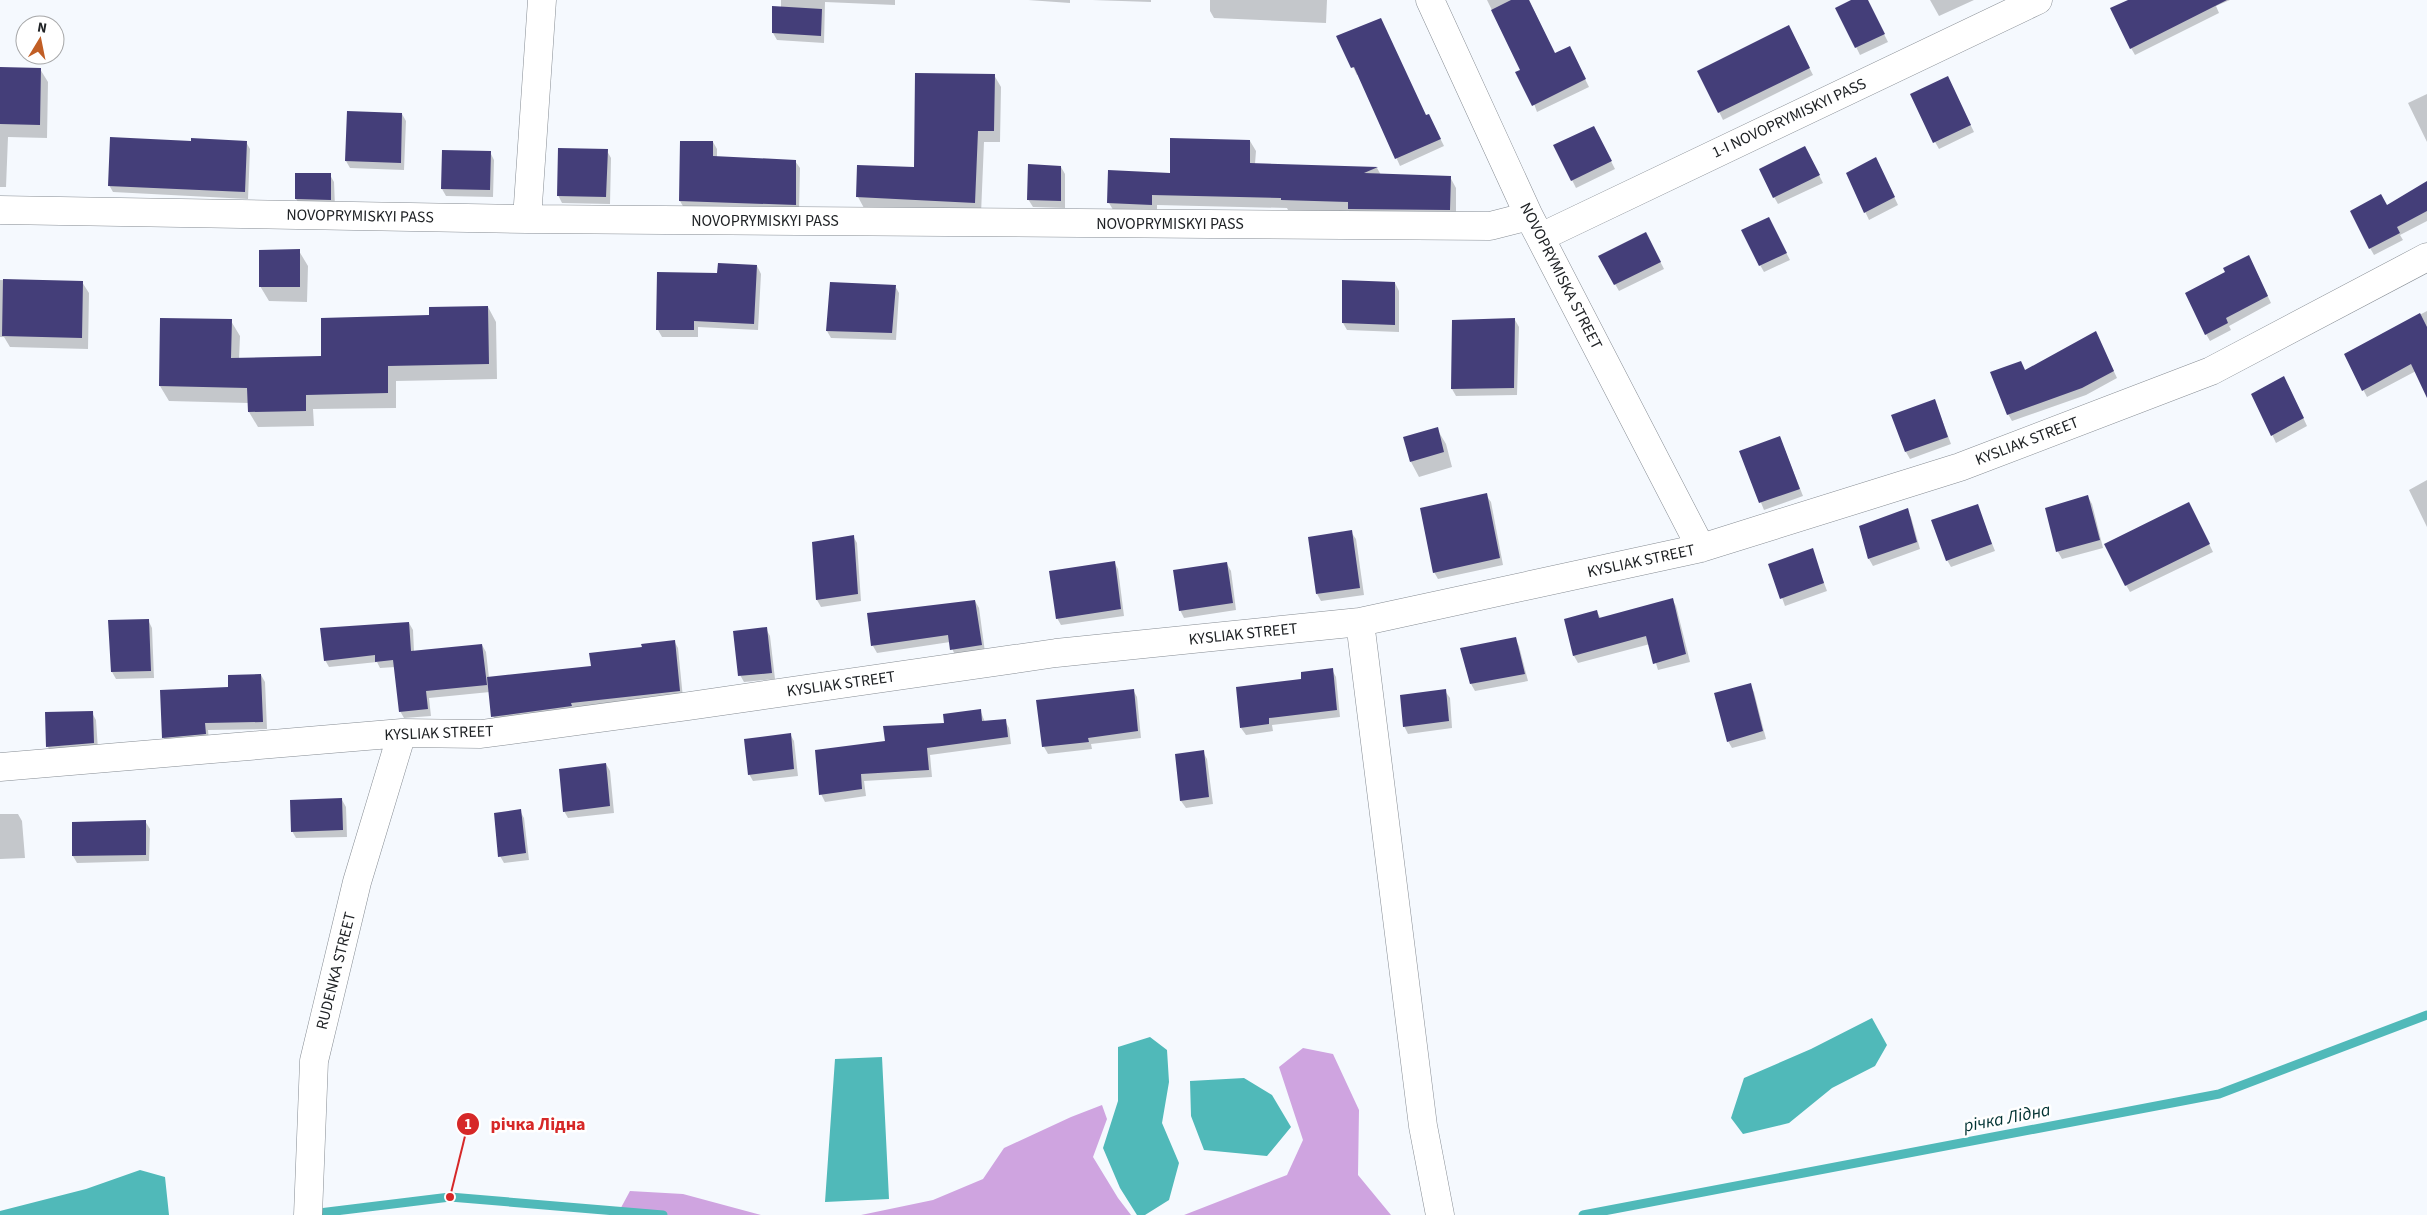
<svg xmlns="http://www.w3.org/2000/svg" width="2427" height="1215" viewBox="0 0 2427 1215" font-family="'Source Sans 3',sans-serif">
<rect width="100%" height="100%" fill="#f5f9fe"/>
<path fill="#cfa4e0" d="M 1303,1048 L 1333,1054 L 1359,1110 L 1358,1175 L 1391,1215 L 1184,1215 L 1287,1175 L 1303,1140 L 1279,1067 Z
M 1102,1105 L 1107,1119 L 1093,1157 L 1118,1198 L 1131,1215 L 861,1215 L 933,1200 L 983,1179 L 1004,1148 L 1071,1117 Z
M 630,1191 L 683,1194 L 761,1215 L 617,1215 Z"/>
<path fill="#50b9b9" d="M 1872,1018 L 1887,1045 L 1875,1066 L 1832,1088 L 1789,1123 L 1743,1134 L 1731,1118 L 1744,1078 L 1811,1049 Z
M 1150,1037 L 1167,1050 L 1169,1082 L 1162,1123 L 1179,1163 L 1169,1200 L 1145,1215 L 1137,1215 L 1120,1188 L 1103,1148 L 1118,1101 L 1118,1047 Z
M 882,1057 L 889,1199 L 825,1202 L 835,1059 Z
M 1244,1078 L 1272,1095 L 1291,1127 L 1267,1156 L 1204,1150 L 1191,1116 L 1190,1081 Z
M 140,1170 L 165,1177 L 169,1215 L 0,1215 L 0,1211 L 86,1189 Z"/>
<path fill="#0003" d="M 781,0 L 895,0 L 895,5 L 825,2 L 824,43 L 777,40 L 773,33 L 781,8 Z
M 1028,0 L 1070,0 L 1070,3 Z
M 1092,0 L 1151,0 L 1151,2 Z
M 1210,0 L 1327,0 L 1326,23 L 1214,18 L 1210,11 Z
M 1487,0 L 1529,0 L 1555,55 L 1573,55 L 1589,87 L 1537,112 L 1522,71 Z
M 1854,0 L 1867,0 L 1888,42 L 1860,55 L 1837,8 Z
M 1930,0 L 1974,0 L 1939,16 Z
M 2130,0 L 2230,0 L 2216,6 L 2219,13 L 2135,55 L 2131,48 Z
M 1792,34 L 1813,75 L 1723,120 L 1699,71 Z
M 1338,37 L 1426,116 L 1432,122 L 1444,146 L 1400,166 L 1359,74 L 1357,75 Z
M 0,69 L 40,69 L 48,82 L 47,138 L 8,137 L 6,187 L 0,187 Z
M 994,75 L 1001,87 L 1000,142 L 984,142 L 981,214 L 864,208 L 858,197 L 915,169 Z
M 1951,85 L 1974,132 L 1939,149 L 1935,142 Z
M 2427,94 L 2427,142 L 2408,103 Z
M 348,112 L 402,114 L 406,121 L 404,170 L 350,168 L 346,161 Z
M 1597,134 L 1615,169 L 1576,188 L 1555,146 Z
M 1250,141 L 1256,151 L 1255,164 L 1377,168 L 1381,175 L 1450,177 L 1456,188 L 1456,220 L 1288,210 L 1287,208 L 1157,205 L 1157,215 L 1115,213 L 1109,203 Z
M 192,142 L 246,142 L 250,149 L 248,199 L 113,192 L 109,185 Z
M 681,142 L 713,142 L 717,149 L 717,158 L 795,161 L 800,168 L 799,211 L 684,208 L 680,201 Z
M 607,151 L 611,158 L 610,204 L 562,203 L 558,195 Z
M 490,152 L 494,160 L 493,197 L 446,196 L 442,189 Z
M 1809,155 L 1823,183 L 1778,204 L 1774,197 Z
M 1879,165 L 1898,205 L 1869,220 L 1847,173 Z
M 1061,167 L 1065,174 L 1065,208 L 1033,207 L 1028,199 Z
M 296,174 L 330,175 L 334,182 L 335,207 L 301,206 L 296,199 Z
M 2427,183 L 2427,221 L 2400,235 L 2403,240 L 2374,255 L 2370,248 L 2387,207 Z
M 1772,225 L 1790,260 L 1764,272 L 1760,265 Z
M 1650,241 L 1664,269 L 1619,291 L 1599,256 Z
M 299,251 L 308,266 L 307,302 L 269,301 L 260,286 Z
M 2252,263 L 2271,303 L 2229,326 L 2231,330 L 2210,341 L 2206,334 L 2226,273 Z
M 757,266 L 761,274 L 758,330 L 698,327 L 698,337 L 662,337 L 658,330 L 719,275 Z
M 0,280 L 82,282 L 89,293 L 88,349 L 10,347 L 4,337 L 0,337 Z
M 1395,283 L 1399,291 L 1399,332 L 1347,330 L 1343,323 Z
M 895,286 L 899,293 L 896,340 L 831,338 L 827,331 Z
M 488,307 L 496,322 L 497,379 L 396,381 L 396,408 L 313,409 L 314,426 L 258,427 L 249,412 L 249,403 L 169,401 L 160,386 L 231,321 L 240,336 L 239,359 L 323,358 L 430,317 Z
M 2427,311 L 2427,370 L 2416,371 L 2367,397 L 2345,354 Z
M 1515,320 L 1519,327 L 1517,395 L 1456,396 L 1452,389 L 1453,321 Z
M 2099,340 L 2117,378 L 2086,395 L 2012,421 L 2008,414 L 2026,371 Z
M 2288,385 L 2307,426 L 2276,443 L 2253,394 Z
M 1935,401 L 1951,444 L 1910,459 L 1906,452 Z
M 1437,429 L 1446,444 L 1452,467 L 1419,477 L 1411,462 Z
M 1780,438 L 1803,496 L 1764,510 L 1740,451 Z
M 2427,480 L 2427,527 L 2409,490 Z
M 1486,495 L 1491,502 L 1503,565 L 1438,579 L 1434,572 Z
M 2088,497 L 2092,504 L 2103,548 L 2062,559 L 2058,552 L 2046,509 Z
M 1977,505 L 1995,551 L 1951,567 L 1947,560 Z
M 1907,510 L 1911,517 L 1920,549 L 1873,566 L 1869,559 Z
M 2193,511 L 2213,552 L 2130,592 L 2126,585 Z
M 1351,532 L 1356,539 L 1364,595 L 1321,601 L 1317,594 Z
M 853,536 L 857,543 L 861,601 L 821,607 L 817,600 L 813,543 Z
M 1812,550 L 1827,591 L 1785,606 L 1770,565 Z
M 1114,562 L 1118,569 L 1124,616 L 1061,625 L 1057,618 Z
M 1227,564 L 1231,571 L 1236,610 L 1184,618 L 1180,610 Z
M 1672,599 L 1676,606 L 1690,662 L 1658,670 L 1650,644 L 1578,663 L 1574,656 L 1565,620 L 1597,612 L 1601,619 Z
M 975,601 L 979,608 L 985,652 L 955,656 L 950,642 L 877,653 L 873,646 Z
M 148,620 L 152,628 L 154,678 L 116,679 L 112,672 L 109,621 Z
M 409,623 L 413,630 L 414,652 L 482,645 L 486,652 L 489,678 L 592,667 L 643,649 L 674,641 L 678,648 L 683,698 L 497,724 L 493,716 L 490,692 L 429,698 L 431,716 L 404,718 L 400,711 L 395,667 L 380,668 L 377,662 L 329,667 L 325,660 Z
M 766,629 L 770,636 L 775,679 L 744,682 L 740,675 Z
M 1515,639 L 1519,646 L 1528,681 L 1475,691 L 1471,684 Z
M 1332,670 L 1336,677 L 1340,717 L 1272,725 L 1273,731 L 1246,735 L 1241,728 L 1303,680 Z
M 261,675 L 265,682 L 267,729 L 208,730 L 209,741 L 168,744 L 163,737 L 230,689 Z
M 1750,685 L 1754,692 L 1766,739 L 1732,748 L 1728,741 Z
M 1133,690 L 1137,697 L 1141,738 L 1091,744 L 1092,749 L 1048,754 L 1044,747 Z
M 1445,691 L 1450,698 L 1452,728 L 1408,734 L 1404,726 Z
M 980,710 L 985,722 L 1005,721 L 1009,728 L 1011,744 L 930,755 L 932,777 L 864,781 L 866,796 L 825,802 L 821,794 L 886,742 L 945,724 Z
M 92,713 L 96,720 L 98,750 L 52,754 L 48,747 L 46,714 Z
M 790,734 L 794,741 L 798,776 L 753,781 L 749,774 Z
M 1203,752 L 1207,759 L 1213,804 L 1186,808 L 1181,801 Z
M 606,764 L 610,771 L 614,813 L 568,818 L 564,811 Z
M 342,800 L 346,807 L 347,837 L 296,838 L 292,831 Z
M 520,811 L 524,818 L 529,860 L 504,863 L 500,856 Z
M 0,814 L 18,814 L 22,821 L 25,858 L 0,859 Z
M 145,821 L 150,829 L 149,861 L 77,863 L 73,856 Z"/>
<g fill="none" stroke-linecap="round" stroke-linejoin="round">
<path stroke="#50b9b9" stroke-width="9" d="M 311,1214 L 450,1197 L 663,1215
M 1583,1215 L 2219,1094 L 2427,1015"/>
</g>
<path fill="#443e79" d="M 1511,0 L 1529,0 L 1555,53 L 1570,46 L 1586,79 L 1532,106 L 1515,72 L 1520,70 L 1491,10 Z
M 1851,0 L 1868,0 L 1885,34 L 1855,48 L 1835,8 Z
M 2128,0 L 2227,0 L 2130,49 L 2110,8 Z
M 772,6 L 822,9 L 821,36 L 772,33 Z
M 1381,18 L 1426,115 L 1429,114 L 1441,139 L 1395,159 L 1354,67 L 1351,68 L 1336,36 Z
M 1789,25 L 1810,68 L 1718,113 L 1697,71 Z
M 0,67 L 41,68 L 40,125 L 0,124 Z
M 915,73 L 995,74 L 994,131 L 978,131 L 975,203 L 856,197 L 857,165 L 914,167 Z
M 1948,76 L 1971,125 L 1933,143 L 1910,94 Z
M 347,111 L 402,113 L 401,163 L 345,161 Z
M 1594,126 L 1612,161 L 1571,181 L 1553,145 Z
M 110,137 L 191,141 L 191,138 L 247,141 L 245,192 L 108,186 Z
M 1170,138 L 1250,140 L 1250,163 L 1378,167 L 1364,173 L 1451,176 L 1450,210 L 1348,209 L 1348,202 L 1281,200 L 1281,198 L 1152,195 L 1152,205 L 1107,203 L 1108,170 L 1170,173 Z
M 680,141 L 713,141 L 713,156 L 796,160 L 796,205 L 679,201 Z
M 1805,146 L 1820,175 L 1773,198 L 1759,169 Z
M 558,148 L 608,149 L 606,197 L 557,196 Z
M 442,150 L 491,151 L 490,190 L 441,189 Z
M 1876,157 L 1895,197 L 1864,213 L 1846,173 Z
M 1028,164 L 1061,166 L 1061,201 L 1027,200 Z
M 295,173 L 331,173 L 331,200 L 295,199 Z
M 2427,181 L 2427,211 L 2397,227 L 2400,233 L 2369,249 L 2350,211 L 2381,194 L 2387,205 Z
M 1769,217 L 1787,253 L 1759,266 L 1741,230 Z
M 1646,232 L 1661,262 L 1614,285 L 1598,256 Z
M 300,249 L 300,287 L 259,287 L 259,250 Z
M 2249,255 L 2268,296 L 2226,318 L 2228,323 L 2205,335 L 2185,293 L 2225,272 L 2223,268 Z
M 718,263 L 757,265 L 754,324 L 694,321 L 694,330 L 656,330 L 657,272 L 717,273 Z
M 3,279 L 83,281 L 82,338 L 2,336 Z
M 1342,280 L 1395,282 L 1395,325 L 1342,323 Z
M 830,282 L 896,285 L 892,333 L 826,331 Z
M 488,306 L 489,364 L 388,366 L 388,393 L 306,395 L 306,411 L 248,412 L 247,388 L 159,386 L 160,318 L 232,319 L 231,358 L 321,356 L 321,318 L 429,315 L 429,307 Z
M 2420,313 L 2427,327 L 2427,398 L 2411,364 L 2362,391 L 2344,354 Z
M 1515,318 L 1514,388 L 1451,389 L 1452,320 Z
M 2096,331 L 2114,371 L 2082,388 L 2007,415 L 1990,372 L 2021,361 L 2025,370 Z
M 2284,376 L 2304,418 L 2271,436 L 2251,394 Z
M 1935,399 L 1948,437 L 1905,452 L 1891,415 Z
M 1438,427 L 1444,452 L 1410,462 L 1403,437 Z
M 1780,436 L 1800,489 L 1759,503 L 1739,451 Z
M 1487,493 L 1500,558 L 1433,573 L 1420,508 Z
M 2088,495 L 2100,540 L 2056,552 L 2045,508 Z
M 2189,502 L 2210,544 L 2125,586 L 2104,544 Z
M 1978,504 L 1992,544 L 1946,561 L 1931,520 Z
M 1908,508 L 1917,542 L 1868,559 L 1859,526 Z
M 1352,530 L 1360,588 L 1316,594 L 1308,537 Z
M 854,535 L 858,594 L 816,600 L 812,542 Z
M 1813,548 L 1824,583 L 1780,599 L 1768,564 Z
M 1115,561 L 1121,609 L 1056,619 L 1049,571 Z
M 1227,562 L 1233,603 L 1179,611 L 1173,570 Z
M 1673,598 L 1686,654 L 1653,664 L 1646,636 L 1573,656 L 1564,619 L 1597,610 L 1599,618 Z
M 975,600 L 982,645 L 950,650 L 948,635 L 871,646 L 867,613 Z
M 149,619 L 151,671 L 111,672 L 108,620 Z
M 409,622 L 411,651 L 482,644 L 487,685 L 426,691 L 428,709 L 399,712 L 393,660 L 375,662 L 375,655 L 324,661 L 320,628 Z
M 767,627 L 772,673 L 738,676 L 733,631 Z
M 1516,637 L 1525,674 L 1470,684 L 1460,648 Z
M 675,640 L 680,691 L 571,703 L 572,706 L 491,717 L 487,677 L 591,666 L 589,653 L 642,647 L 641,644 Z
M 1333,668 L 1337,710 L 1269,718 L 1269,724 L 1240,728 L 1236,687 L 1301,679 L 1301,672 Z
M 261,674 L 263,722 L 205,723 L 206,734 L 162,738 L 160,690 L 228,687 L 228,675 Z
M 1751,683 L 1763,731 L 1727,742 L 1714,693 Z
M 1134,689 L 1138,731 L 1088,738 L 1089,742 L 1042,747 L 1036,700 Z
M 1446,689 L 1449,721 L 1403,727 L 1400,695 Z
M 981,709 L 982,721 L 1006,719 L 1008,737 L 927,748 L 929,770 L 861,774 L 862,789 L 819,795 L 815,750 L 885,741 L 883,726 L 944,723 L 943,714 Z
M 93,711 L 94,743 L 46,747 L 45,712 Z
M 791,733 L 794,769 L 748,775 L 744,739 Z
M 1204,750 L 1209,797 L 1180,801 L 1175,754 Z
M 606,763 L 610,806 L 563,812 L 559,769 Z
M 342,798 L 343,830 L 291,832 L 290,800 Z
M 521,809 L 526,853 L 498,857 L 494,813 Z
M 146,820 L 146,855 L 72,856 L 72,822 Z"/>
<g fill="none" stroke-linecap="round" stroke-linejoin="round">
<defs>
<path id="minor" d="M 1430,0 L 1529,216 L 1701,548
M 0,210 L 527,219 L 1490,226 L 1529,216
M 527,219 L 542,0
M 1541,237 L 2038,0
M 1360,622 L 1423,1126 L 1440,1215
M 0,767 L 402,733 L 481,734 L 689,706 L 1056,653 L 1360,622 L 1701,548 L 1960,467 L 2211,371 L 2427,257
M 308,1215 L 314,1061 L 357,882 L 402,733"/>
</defs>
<use href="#minor" stroke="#868c93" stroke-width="29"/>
<use href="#minor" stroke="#fff" stroke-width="28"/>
</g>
<g text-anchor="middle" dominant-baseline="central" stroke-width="5" stroke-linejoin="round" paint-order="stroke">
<g font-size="16" fill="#202326" stroke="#fff">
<text transform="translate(1789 118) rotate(-25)">1-I NOVOPRYMISKYI PASS</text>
<text transform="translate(360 216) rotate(1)">NOVOPRYMISKYI PASS</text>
<text x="765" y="221">NOVOPRYMISKYI PASS</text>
<text x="1170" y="224">NOVOPRYMISKYI PASS</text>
<text transform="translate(1561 276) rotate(63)">NOVOPRYMISKA STREET</text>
<text transform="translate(2027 441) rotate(-21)">KYSLIAK STREET</text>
<text transform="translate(1641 561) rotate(-12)">KYSLIAK STREET</text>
<text transform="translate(1243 634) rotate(-6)">KYSLIAK STREET</text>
<text transform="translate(841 684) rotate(-8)">KYSLIAK STREET</text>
<text transform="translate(439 733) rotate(-2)">KYSLIAK STREET</text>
<text transform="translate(336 971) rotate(-76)">RUDENKA STREET</text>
</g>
<g font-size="18" font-style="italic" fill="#003232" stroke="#fff">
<text transform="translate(2007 1118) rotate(-11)">річка Лідна</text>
</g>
</g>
<path fill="none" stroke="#d62828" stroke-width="2" d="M450 1197L468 1124"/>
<g fill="#d62828" stroke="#fff" stroke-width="2">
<circle cx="450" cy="1197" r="5"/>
<circle cx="468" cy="1124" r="12"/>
</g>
<g font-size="15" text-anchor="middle" font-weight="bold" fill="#fff">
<text x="468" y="1129">1</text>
</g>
<g font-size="18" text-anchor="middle" font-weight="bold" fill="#d62828" stroke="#fff" stroke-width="5" stroke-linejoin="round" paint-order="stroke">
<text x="538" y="1130">річка Лідна</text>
</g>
<g transform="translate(40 40) rotate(10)"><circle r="24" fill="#ffffff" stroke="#a6a7a8"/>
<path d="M0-4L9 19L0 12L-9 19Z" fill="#c15e25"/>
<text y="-8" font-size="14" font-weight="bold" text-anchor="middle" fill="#202326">N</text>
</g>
</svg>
